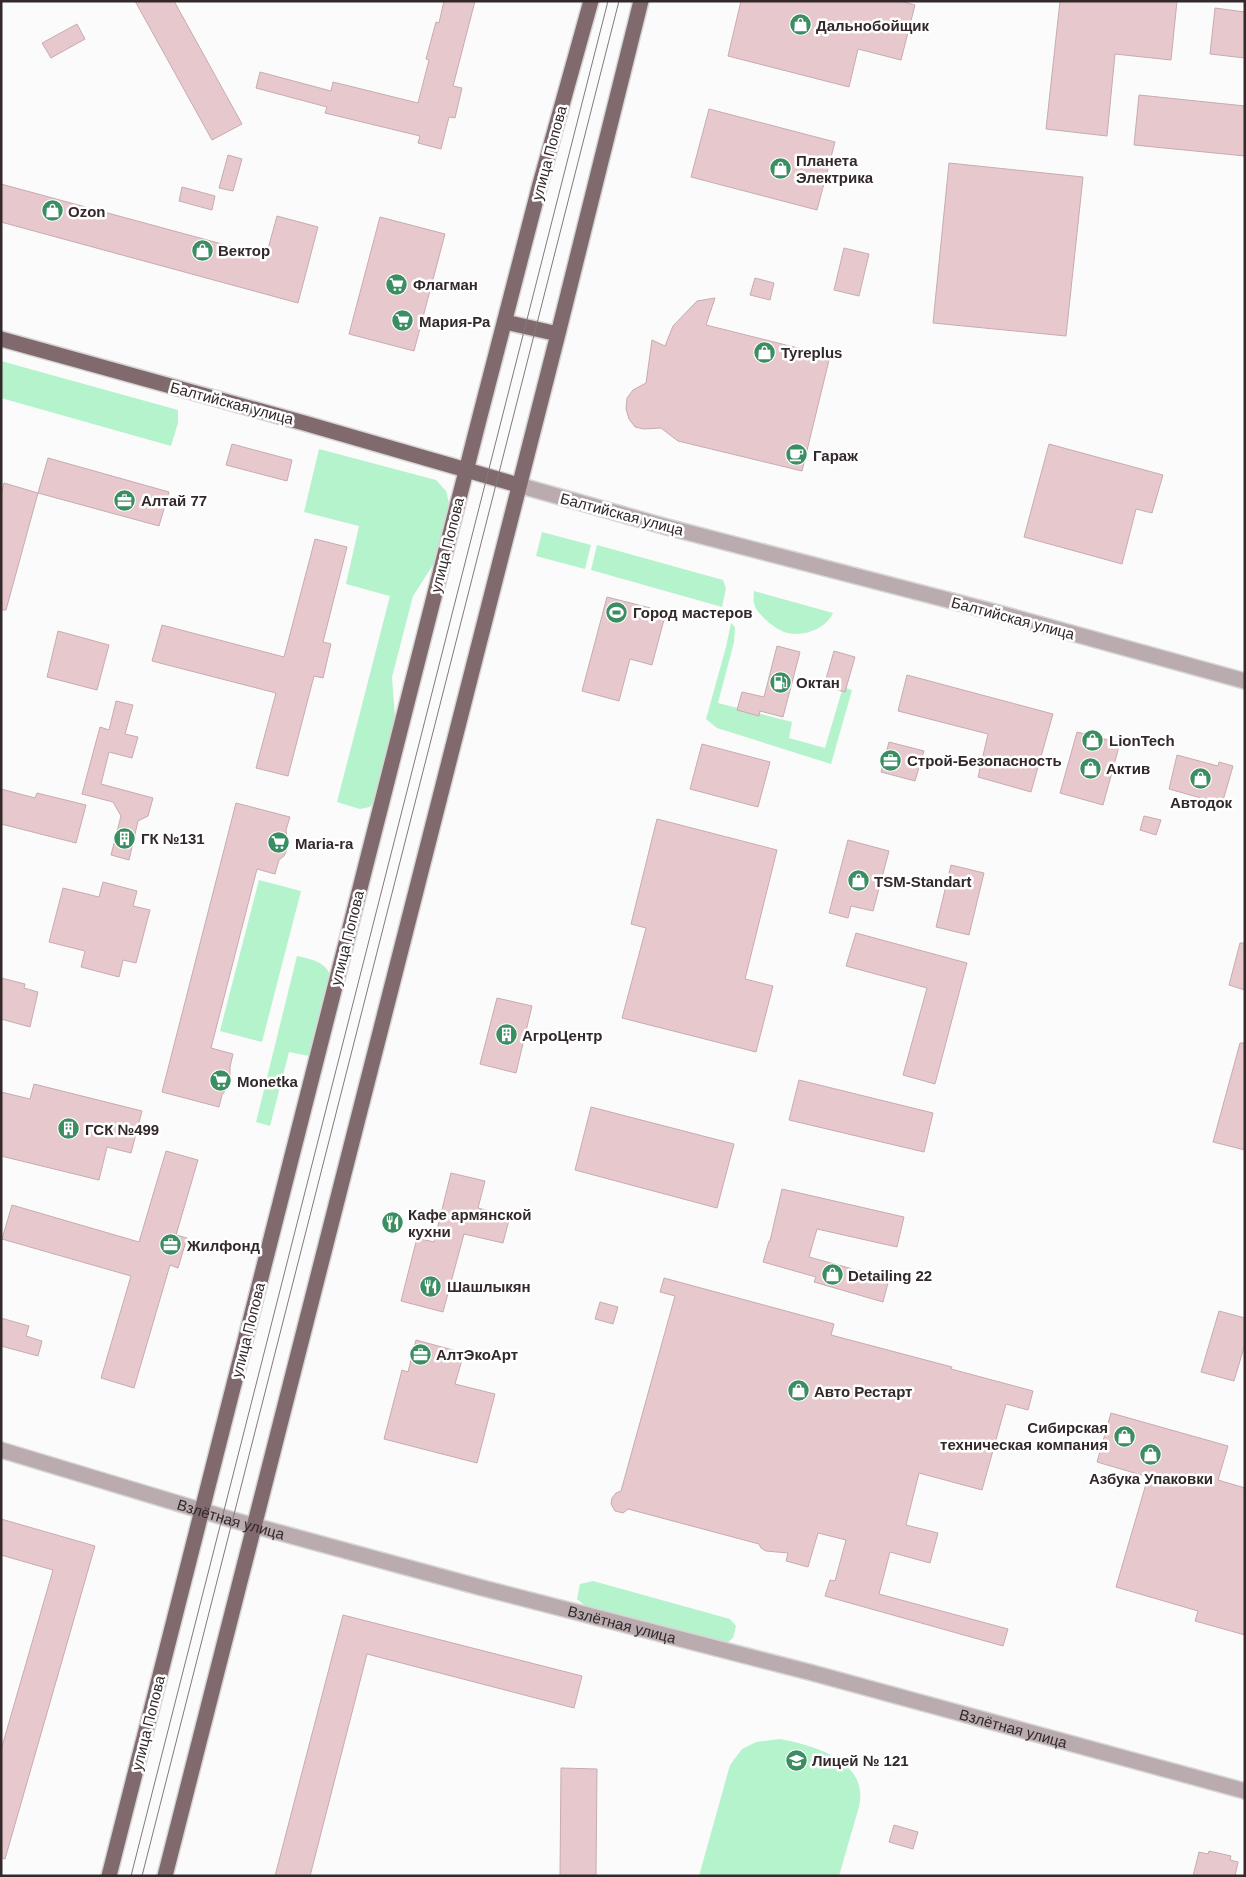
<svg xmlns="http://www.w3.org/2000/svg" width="1246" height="1877" viewBox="0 0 1246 1877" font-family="Helvetica,sans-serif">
<rect width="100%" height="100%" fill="#fbfbfb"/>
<path fill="#b4f3cc" d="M 1,361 L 178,410 L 178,423 L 171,446 L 1,398 Z
M 319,449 L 436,480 L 446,491 L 449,503 L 435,562 L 413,596 L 392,677 L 395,718 L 376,798 L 370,807 L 360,809 L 337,802 L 390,596 L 346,584 L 359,526 L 304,512 Z
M 542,532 L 591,545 L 585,569 L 536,556 Z
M 597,545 L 723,580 L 726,588 L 722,607 L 591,570 Z
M 754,591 L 833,613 C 826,629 802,638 784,632 C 777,629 770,624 765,619 C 760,614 755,609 754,603 C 753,600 754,595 754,591 Z
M 731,623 L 735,627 L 734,642 L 718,703 L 792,722 L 789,738 L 825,748 L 843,687 L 852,690 L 831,764 L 717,728 L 706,719 L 726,647 Z
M 259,880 L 301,891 L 262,1042 L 220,1031 Z
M 297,956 C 310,959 325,961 330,975 L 309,1056 L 289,1052 L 270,1126 L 256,1122 Z
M 593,1581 L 730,1619 L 736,1626 L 733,1638 L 724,1645 L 589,1609 L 577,1599 L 580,1584 Z
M 780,1739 C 811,1745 865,1759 860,1801 C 859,1809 856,1816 854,1824 C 849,1841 844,1858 839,1876 L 699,1876 L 730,1765 L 742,1749 L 756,1742 Z"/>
<path fill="#e6c8cd" stroke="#c8abb0" d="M 135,1 L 174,1 L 242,124 L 212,140 Z
M 444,1 L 475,1 L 453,86 L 462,88 L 455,118 L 449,117 L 441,149 L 418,143 L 420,136 L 325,113 L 327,107 L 256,88 L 260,72 L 331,91 L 333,82 L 418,103 L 429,60 L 426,59 L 436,22 L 439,23 Z
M 741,1 L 900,1 L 915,5 L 901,60 L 858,49 L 849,87 L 728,56 Z
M 1060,1 L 1177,1 L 1171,60 L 1115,54 L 1107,136 L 1046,129 Z
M 1215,8 L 1245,12 L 1245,58 L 1210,54 Z
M 77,24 L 85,39 L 51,58 L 42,43 Z
M 1139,95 L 1245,106 L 1245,156 L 1134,145 Z
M 709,109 L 835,142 L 817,210 L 691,177 Z
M 228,155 L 242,159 L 233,191 L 219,188 Z
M 949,163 L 1083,177 L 1066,336 L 933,323 Z
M 1,184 L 266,256 L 277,216 L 318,227 L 298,303 L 1,222 Z
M 182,187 L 215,196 L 212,210 L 179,201 Z
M 380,217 L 445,234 L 414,351 L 349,334 Z
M 844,248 L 869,254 L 859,296 L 834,290 Z
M 755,278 L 774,283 L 770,300 L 750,295 Z
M 715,298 L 706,325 L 830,356 L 802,471 L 678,441 L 661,428 L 644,429 L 635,427 L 629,419 L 626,409 L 627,398 L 633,390 L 646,383 L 652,340 L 665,346 L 673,326 L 697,301 Z
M 232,444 L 292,460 L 287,481 L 226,465 Z
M 1049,444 L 1163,475 L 1152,513 L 1136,509 L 1122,564 L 1024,537 Z
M 48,458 L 169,492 L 159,526 L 38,493 Z
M 4,483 L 38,493 L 6,610 L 1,610 L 1,494 Z
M 315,539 L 347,547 L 323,642 L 331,644 L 323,678 L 314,676 L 288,776 L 256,768 L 276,693 L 152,661 L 162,625 L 284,657 Z
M 607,597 L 666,612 L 652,665 L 630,659 L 619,701 L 582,691 Z
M 58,631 L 109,645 L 97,690 L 47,677 Z
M 777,646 L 800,652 L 783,717 L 760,711 L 759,716 L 737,710 L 742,692 L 764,697 Z
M 834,651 L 855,657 L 845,692 L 824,686 Z
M 907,675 L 1053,714 L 1031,792 L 978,777 L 988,734 L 898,711 Z
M 116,701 L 133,705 L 125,734 L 138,737 L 132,758 L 109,752 L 101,784 L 153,798 L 148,816 L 138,821 L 129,860 L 111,855 L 121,816 L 113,802 L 82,794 L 100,727 L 109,730 Z
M 1077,732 L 1120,743 L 1103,805 L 1060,793 Z
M 889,742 L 924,751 L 915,781 L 881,772 Z
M 702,744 L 770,762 L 758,807 L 690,789 Z
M 1177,755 L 1218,766 L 1219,762 L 1233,766 L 1222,804 L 1169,789 Z
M 1,789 L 35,798 L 37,793 L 86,805 L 76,843 L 1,824 Z
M 236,803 L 290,817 L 286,830 L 288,847 L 284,856 L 279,860 L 275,874 L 257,869 L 211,1048 L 233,1054 L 230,1067 L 230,1083 L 222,1095 L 219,1107 L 162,1092 Z
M 1144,816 L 1161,820 L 1156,835 L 1140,830 Z
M 657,819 L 777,850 L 745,979 L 773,986 L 756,1052 L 622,1018 L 646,928 L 631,924 Z
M 848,840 L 889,851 L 873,911 L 851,906 L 848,918 L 829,913 Z
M 951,865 L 984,873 L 969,935 L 936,927 Z
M 103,882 L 137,891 L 133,906 L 150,910 L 136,963 L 123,960 L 119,977 L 81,967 L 85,951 L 49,942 L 63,888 L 99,897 Z
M 856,933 L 967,963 L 935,1084 L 903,1075 L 927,988 L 846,966 Z
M 1240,943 L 1245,943 L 1245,990 L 1229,985 Z
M 1,978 L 25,984 L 24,988 L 38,992 L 30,1027 L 1,1019 Z
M 497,998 L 532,1006 L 516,1073 L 480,1064 Z
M 1240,1043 L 1245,1043 L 1245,1150 L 1213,1142 Z
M 799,1080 L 933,1113 L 924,1152 L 789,1120 Z
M 34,1084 L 142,1111 L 131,1153 L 107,1147 L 99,1180 L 1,1156 L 1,1092 L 30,1099 Z
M 591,1107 L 734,1144 L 717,1208 L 575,1170 Z
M 166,1151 L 198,1160 L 176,1235 L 187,1238 L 178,1268 L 170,1265 L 134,1388 L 101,1378 L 131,1276 L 2,1239 L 12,1205 L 139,1242 Z
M 451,1173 L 485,1181 L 478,1208 L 510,1216 L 503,1243 L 464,1234 L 443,1312 L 401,1301 L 417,1238 L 434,1242 Z
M 782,1189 L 904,1217 L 897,1247 L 817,1229 L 809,1257 L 889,1279 L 883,1302 L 814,1282 L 816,1277 L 763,1262 L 769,1241 L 770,1241 Z
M 664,1278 L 834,1324 L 831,1335 L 952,1367 L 951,1369 L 1033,1391 L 1028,1410 L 1006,1404 L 982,1490 L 919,1473 L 906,1525 L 938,1533 L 930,1563 L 890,1552 L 879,1594 L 1008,1629 L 1003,1646 L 825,1596 L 830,1580 L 835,1581 L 846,1540 L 818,1533 L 808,1567 L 786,1561 L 788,1553 L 766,1551 L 761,1548 L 759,1544 L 628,1509 L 623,1513 L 615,1511 L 611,1504 L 612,1498 L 616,1493 L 621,1491 L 675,1296 L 660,1292 Z
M 600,1302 L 618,1307 L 613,1324 L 595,1319 Z
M 1219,1311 L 1245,1318 L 1245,1344 L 1234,1381 L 1201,1372 Z
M 1,1318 L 29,1326 L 26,1336 L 42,1341 L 38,1356 L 1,1346 Z
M 416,1340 L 464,1353 L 455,1384 L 495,1394 L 477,1463 L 384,1439 L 402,1370 L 408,1372 Z
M 1111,1413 L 1228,1446 L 1218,1480 L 1245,1488 L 1245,1635 L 1195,1621 L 1198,1611 L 1116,1587 L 1148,1477 L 1097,1462 Z
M 1,1519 L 95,1546 L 5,1859 L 1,1858 L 1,1750 L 53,1570 L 1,1555 Z
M 343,1615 L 582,1676 L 574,1708 L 367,1654 L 310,1876 L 275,1876 Z
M 561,1768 L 597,1769 L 596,1876 L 560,1876 Z
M 894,1825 L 918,1832 L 913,1849 L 889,1842 Z
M 1209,1851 L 1231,1856 L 1230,1860 L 1238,1862 L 1235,1876 L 1193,1876 L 1199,1852 L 1208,1854 Z"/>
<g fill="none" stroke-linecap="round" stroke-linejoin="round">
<defs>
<g id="minor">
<path d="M 518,485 L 667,527 L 1006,615 L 1245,681"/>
<path id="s1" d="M 1,1450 L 233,1520 L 479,1587 L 809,1672 L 1245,1791"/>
</g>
<path id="major" d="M 505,322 L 558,334
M 1,339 L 304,423 L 518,485
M 109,1876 L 480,416 L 540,184 L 591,1
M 165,1876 L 558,334 L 641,1"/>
</defs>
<use href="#minor" stroke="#d7d5d5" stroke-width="18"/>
<use href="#major" stroke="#d7d5d5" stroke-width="18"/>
<use href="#minor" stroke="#b9abae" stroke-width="15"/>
<use href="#major" stroke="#806a6e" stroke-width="15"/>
<path stroke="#817a7b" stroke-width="1" d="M 131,1876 L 608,1
M 142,1876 L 619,1"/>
</g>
<defs>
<symbol id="shop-disc" viewBox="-11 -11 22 22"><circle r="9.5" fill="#3a8e61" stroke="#fff"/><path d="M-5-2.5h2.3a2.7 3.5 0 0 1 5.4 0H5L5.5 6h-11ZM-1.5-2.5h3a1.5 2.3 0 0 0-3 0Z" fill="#fff"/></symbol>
<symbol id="supermarket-disc" viewBox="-11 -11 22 22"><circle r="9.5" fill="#3a8e61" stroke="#fff"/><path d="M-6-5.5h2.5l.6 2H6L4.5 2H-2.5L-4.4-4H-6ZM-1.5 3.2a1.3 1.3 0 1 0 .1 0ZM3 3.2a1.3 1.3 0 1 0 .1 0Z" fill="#fff"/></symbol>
<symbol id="cafe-disc" viewBox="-11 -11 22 22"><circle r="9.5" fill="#3a8e61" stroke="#fff"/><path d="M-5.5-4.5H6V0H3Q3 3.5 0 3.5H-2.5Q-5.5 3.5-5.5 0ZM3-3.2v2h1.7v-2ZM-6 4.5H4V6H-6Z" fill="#fff"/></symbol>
<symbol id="office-disc" viewBox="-11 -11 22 22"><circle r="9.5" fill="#3a8e61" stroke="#fff"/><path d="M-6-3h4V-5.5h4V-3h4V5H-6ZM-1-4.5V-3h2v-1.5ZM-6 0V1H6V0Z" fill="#fff"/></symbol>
<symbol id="stadium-disc" viewBox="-11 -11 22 22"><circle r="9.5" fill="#3a8e61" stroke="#fff"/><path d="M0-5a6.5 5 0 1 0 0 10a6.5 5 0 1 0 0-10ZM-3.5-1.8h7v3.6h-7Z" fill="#fff"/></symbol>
<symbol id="fuel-disc" viewBox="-11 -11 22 22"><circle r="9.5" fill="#3a8e61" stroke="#fff"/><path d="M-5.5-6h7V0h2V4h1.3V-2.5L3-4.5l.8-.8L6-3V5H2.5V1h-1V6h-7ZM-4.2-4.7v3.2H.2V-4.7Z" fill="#fff"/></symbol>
<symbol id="building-disc" viewBox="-11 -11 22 22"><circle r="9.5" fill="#3a8e61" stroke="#fff"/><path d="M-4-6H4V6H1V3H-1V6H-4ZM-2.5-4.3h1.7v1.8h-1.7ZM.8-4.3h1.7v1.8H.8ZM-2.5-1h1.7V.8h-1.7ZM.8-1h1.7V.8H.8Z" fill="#fff"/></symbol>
<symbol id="restaurant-disc" viewBox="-11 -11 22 22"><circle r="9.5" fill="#3a8e61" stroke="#fff"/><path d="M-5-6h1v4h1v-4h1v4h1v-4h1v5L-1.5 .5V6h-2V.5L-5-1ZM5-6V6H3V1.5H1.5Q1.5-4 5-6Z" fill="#fff"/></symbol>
<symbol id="school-disc" viewBox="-11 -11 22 22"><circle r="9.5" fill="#3a8e61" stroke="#fff"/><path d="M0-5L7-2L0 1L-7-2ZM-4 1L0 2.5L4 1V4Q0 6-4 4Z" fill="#fff"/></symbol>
</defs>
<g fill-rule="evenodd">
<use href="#shop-disc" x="788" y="12" width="25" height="25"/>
<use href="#shop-disc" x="768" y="156" width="25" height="25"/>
<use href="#shop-disc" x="40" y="198" width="25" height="25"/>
<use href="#shop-disc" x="190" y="238" width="25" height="25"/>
<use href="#supermarket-disc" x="384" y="272" width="25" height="25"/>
<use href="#supermarket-disc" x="390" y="308" width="25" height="25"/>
<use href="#shop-disc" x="752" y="340" width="25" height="25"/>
<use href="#cafe-disc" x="784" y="442" width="25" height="25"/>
<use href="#office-disc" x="112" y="488" width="25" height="25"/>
<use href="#stadium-disc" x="604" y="600" width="25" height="25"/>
<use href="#fuel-disc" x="768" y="670" width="25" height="25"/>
<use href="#shop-disc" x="1080" y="728" width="25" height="25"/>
<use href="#office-disc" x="878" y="748" width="25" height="25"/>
<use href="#shop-disc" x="1078" y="756" width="25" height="25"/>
<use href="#shop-disc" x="1188" y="766" width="25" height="25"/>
<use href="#building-disc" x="112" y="826" width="25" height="25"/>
<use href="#supermarket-disc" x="266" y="830" width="25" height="25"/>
<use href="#shop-disc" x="846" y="868" width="25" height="25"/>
<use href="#building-disc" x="494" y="1022" width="25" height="25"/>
<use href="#supermarket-disc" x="208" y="1068" width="25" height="25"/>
<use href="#building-disc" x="56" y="1116" width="25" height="25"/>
<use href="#restaurant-disc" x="380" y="1210" width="25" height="25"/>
<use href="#office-disc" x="158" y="1232" width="25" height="25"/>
<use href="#shop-disc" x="820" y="1262" width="25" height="25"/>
<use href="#restaurant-disc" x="418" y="1274" width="25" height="25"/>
<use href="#office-disc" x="408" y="1342" width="25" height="25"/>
<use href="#shop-disc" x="786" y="1378" width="25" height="25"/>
<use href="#shop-disc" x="1112" y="1424" width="25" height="25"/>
<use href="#shop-disc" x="1138" y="1442" width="25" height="25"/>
<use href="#school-disc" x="784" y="1748" width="25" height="25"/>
</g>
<g text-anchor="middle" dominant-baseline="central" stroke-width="5" stroke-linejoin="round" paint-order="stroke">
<g font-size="15" font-weight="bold" fill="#33282a" stroke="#fff" text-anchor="start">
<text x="816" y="25">Дальнобойщик</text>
<text x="796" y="160">Планета<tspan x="796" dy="17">Электрика</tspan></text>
<text x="68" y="211">Ozon</text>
<text x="218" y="250">Вектор</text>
<text x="413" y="284">Флагман</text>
<text x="419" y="321">Мария-Ра</text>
<text x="781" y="352">Tyreplus</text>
<text x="813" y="455">Гараж</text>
<text x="141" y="500">Алтай 77</text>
<text x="633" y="612">Город мастеров</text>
<text x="796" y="682">Октан</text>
<text x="1109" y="740">LionTech</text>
<text x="907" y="760">Строй-Безопасность</text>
<text x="1106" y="768">Актив</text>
<text x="1201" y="802" text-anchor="middle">Автодок</text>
<text x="141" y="838">ГК №131</text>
<text x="295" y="843">Maria-ra</text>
<text x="874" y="881">TSM-Standart</text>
<text x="522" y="1035">АгроЦентр</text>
<text x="237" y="1081">Monetka</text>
<text x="85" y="1129">ГСК №499</text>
<text x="408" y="1214">Кафе армянской<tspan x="408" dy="17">кухни</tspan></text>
<text x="187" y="1245">Жилфонд</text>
<text x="848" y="1275">Detailing 22</text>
<text x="447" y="1286">Шашлыкян</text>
<text x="436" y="1354">АлтЭкоАрт</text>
<text x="814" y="1391">Авто Рестарт</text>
<text x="1108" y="1427" text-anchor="end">Сибирская<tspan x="1108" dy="17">техническая компания</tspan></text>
<text x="1151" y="1478" text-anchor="middle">Азбука Упаковки</text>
<text x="812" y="1760">Лицей № 121</text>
</g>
<g font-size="15" fill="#33282a" stroke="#fff">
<text transform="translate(549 153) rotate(-75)">улица Попова</text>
<text transform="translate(232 403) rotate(15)">Балтийская улица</text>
<text transform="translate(622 514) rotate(15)">Балтийская улица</text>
<text transform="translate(447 545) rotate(-76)">улица Попова</text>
<text transform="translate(1013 618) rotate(15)">Балтийская улица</text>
<text transform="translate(347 938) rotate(-76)">улица Попова</text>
<text transform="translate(248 1330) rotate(-76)">улица Попова</text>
<text stroke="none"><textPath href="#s1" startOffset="240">Взлётная улица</textPath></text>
<text stroke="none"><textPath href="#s1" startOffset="645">Взлётная улица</textPath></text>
<text transform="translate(148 1723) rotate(-76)">улица Попова</text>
<text stroke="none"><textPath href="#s1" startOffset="1050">Взлётная улица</textPath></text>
</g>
</g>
<rect width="1246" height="1877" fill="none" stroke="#33282a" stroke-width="5"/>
</svg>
